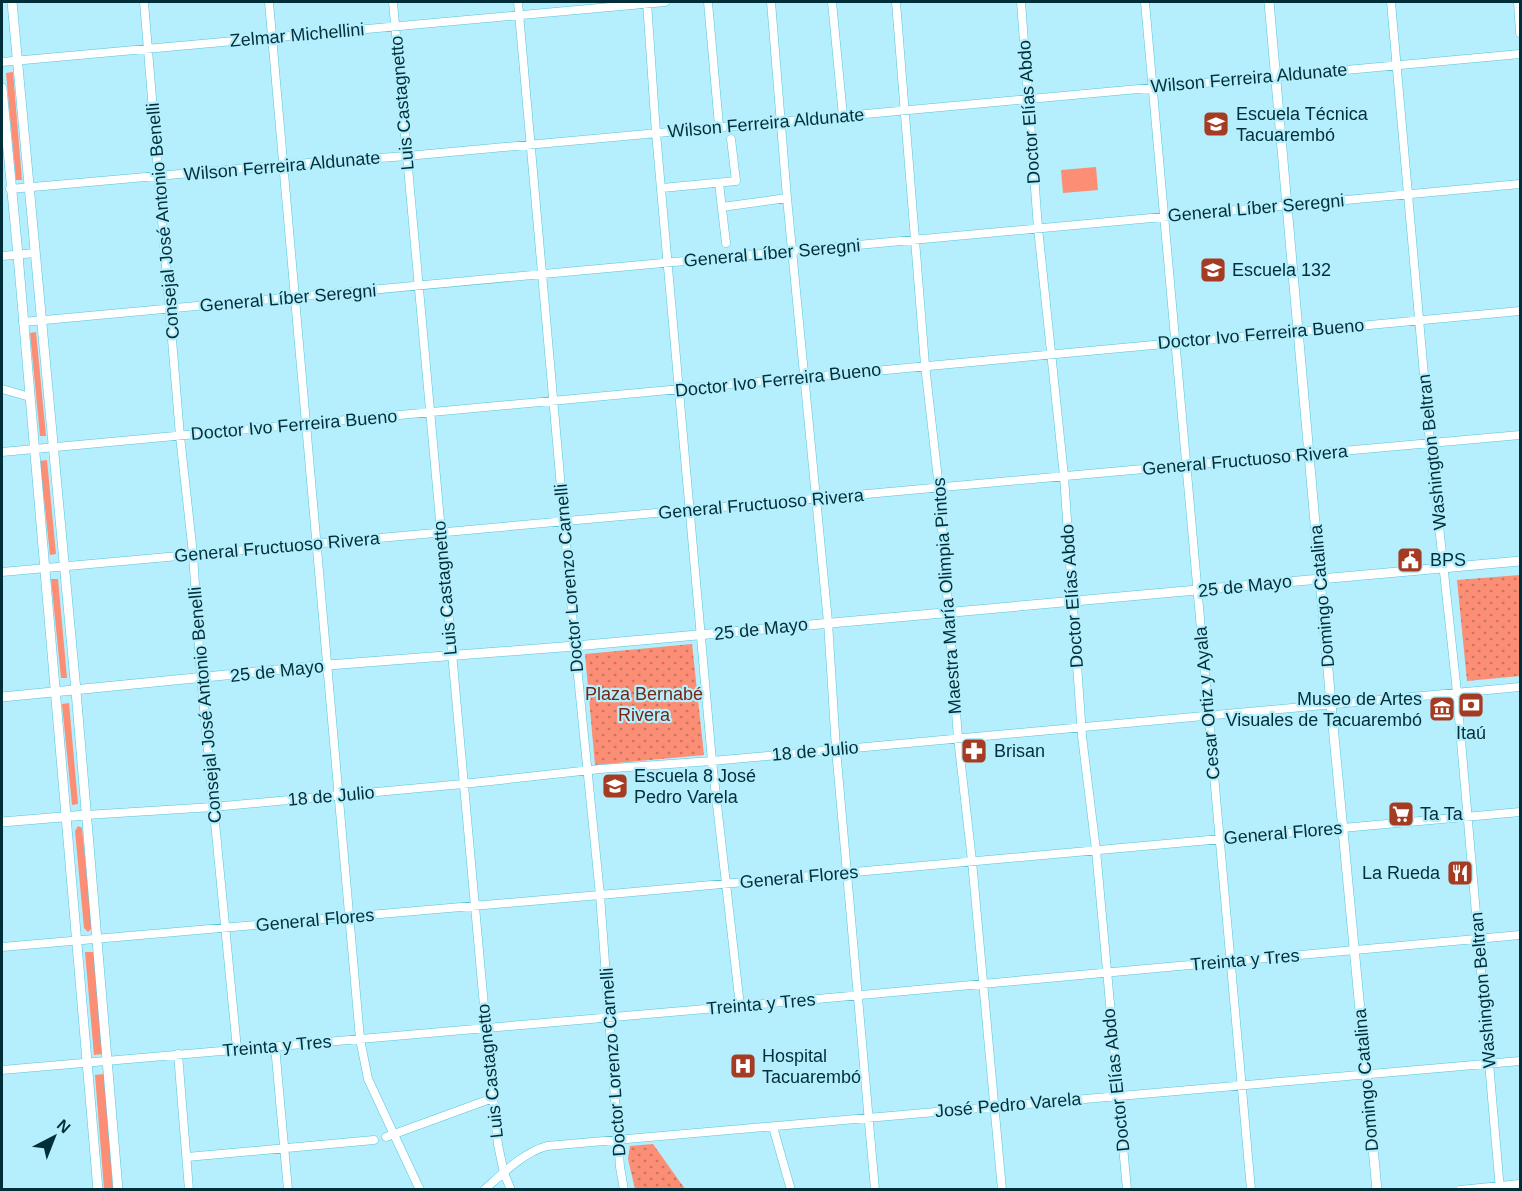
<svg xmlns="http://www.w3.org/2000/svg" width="1522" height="1191" viewBox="0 0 1522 1191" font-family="Helvetica,sans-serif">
<defs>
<pattern id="park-dots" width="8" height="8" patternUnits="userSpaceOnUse" patternTransform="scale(1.5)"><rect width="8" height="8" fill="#fb8e74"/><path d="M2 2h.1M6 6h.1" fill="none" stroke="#c97460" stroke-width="1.8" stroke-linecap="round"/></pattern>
</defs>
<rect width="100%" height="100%" fill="#b5effd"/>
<path fill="#fb8e74" d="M 13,72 L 22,180 L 16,180 L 6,73 Z
M 1096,167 L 1098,190 L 1063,193 L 1061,170 Z
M 36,332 L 46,436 L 40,436 L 30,333 Z
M 47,460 L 56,554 L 50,555 L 40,461 Z
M 51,579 L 58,579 L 67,678 L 61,678 Z
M 69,703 L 78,804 L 72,805 L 62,704 Z
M 78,826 L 82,828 L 92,928 L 88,932 L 84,928 L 75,831 Z
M 85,952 L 94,952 L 102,1054 L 94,1055 Z
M 104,1074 L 113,1189 L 104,1189 L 95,1075 Z"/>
<path fill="url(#park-dots)" d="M 1520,575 L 1520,676 L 1467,681 L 1457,580 Z
M 692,644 L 704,755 L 595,765 L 585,654 Z
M 653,1144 L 685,1189 L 635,1189 L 628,1159 L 630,1146 Z"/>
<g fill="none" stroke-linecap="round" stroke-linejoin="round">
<defs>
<path id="minor" d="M 144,2 L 180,436 L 193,554 L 201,678 L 237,1049
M 269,2 L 360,1039 L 368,1079 L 420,1190
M 393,2 L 486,1028 L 498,1145 L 504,1173 L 511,1190
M 518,2 L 575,646 L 600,895 L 620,1167 L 624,1190
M 647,2 L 656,133 L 712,761 L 740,1006
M 708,2 L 719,126
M 771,2 L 787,198 L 828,622 L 836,749 L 875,1190
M 832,2 L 843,116
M 896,2 L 925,365 L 939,488 L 958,738 L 972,861 L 1002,1190
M 1021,2 L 1038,228 L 1064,476 L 1082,736 L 1096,850 L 1127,1190
M 1145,2 L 1251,1190
M 1391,2 L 1430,443 L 1456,683 L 1500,1190
M 1518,2 L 1520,33
M 2,62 L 665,2
M 719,183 L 726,243
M 662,188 L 736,181 L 731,139
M 10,189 L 282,165 L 407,156 L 1520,54
M 722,207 L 787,198
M 2,256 L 35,253
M 23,322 L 1520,184
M 2,389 L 30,397
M 2,452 L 1520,311
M 2,572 L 1520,435
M 86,815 L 213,807 L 463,784 L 600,769 L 712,761 L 1520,687
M 2,947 L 600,895 L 1520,812
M 275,1046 L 288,1190
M 178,1054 L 189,1190
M 2,1070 L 740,1006 L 1520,935
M 773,1127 L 791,1190
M 386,1137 L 493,1098
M 187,1157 L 374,1140
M 484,1190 C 502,1174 524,1152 547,1146 L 1520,1061
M 1460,1190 L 1520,1184"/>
<path id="tertiary" d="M 12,2 L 76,691 L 118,1190
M 1269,2 L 1331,704 L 1377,1190
M 2,88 L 18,255 L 98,1190
M 2,697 L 328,665 L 575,646 L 1520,561
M 2,822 L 86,815"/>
</defs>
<use href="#minor" stroke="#59c3da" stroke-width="9"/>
<use href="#tertiary" stroke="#59c3da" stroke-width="10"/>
<use href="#minor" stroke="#fff" stroke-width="8"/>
<use href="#tertiary" stroke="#fff" stroke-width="9"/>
</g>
<defs>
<symbol id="school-square" viewBox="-11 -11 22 22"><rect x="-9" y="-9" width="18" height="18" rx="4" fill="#a43b22" stroke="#b5effd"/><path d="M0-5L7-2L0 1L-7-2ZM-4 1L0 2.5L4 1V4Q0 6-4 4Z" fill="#fff"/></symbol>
<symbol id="civic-square" viewBox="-11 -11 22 22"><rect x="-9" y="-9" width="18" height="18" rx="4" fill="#a43b22" stroke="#b5effd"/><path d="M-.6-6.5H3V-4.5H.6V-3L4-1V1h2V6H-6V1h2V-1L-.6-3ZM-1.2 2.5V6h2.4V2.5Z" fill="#fff"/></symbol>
<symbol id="bank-square" viewBox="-11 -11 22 22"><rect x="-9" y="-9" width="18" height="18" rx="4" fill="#a43b22" stroke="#b5effd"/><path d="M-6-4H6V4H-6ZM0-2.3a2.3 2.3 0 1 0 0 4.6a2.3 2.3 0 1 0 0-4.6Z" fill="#fff"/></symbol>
<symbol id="museum-square" viewBox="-11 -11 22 22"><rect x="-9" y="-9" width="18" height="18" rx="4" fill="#a43b22" stroke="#b5effd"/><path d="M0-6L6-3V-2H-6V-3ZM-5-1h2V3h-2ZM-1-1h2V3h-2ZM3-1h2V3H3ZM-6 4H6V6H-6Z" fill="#fff"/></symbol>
<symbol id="pharmacy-square" viewBox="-11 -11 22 22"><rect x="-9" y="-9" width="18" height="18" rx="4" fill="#a43b22" stroke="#b5effd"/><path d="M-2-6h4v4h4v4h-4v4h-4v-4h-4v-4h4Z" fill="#fff"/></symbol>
<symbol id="supermarket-square" viewBox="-11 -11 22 22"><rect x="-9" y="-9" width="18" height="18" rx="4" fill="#a43b22" stroke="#b5effd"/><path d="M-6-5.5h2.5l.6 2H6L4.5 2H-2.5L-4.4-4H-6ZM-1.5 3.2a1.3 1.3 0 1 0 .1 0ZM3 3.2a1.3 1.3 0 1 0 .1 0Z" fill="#fff"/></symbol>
<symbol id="restaurant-square" viewBox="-11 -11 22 22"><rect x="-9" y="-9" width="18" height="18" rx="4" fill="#a43b22" stroke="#b5effd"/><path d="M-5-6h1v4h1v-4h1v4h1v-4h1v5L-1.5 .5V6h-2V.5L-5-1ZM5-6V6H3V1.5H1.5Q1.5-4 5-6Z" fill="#fff"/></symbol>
<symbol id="hospital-square" viewBox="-11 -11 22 22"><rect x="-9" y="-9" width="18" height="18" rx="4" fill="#a43b22" stroke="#b5effd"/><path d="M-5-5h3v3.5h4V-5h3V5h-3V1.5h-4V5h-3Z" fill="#fff"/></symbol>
</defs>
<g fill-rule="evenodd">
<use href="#school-square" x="1201" y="109" width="30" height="30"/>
<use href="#school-square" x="1198" y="255" width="30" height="30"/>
<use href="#civic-square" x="1395" y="545" width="30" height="30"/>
<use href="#bank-square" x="1456" y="690" width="30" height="30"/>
<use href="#museum-square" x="1427" y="694" width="30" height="30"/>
<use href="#pharmacy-square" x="959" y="736" width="30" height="30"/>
<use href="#school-square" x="600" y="771" width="30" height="30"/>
<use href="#supermarket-square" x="1386" y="799" width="30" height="30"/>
<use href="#restaurant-square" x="1445" y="858" width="30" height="30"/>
<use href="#hospital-square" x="728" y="1051" width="30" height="30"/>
</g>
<g text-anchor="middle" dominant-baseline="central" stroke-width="4.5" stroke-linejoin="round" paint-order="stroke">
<g font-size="18" fill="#002f39" stroke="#b5effd">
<text transform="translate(297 35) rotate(-5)">Zelmar Michellini</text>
<text transform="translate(1249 78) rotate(-5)">Wilson Ferreira Aldunate</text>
<text transform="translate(402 103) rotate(-95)">Luis Castagnetto</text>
<text transform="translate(1029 112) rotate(-94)">Doctor Elías Abdo</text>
<text transform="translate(766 123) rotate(-5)">Wilson Ferreira Aldunate</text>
<text transform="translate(282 166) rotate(-5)">Wilson Ferreira Aldunate</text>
<text transform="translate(1256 208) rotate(-5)">General Líber Seregni</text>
<text transform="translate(163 221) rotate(-95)">Consejal José Antonio Benelli</text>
<text transform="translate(772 253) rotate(-5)">General Líber Seregni</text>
<text transform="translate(288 298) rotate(-5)">General Líber Seregni</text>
<text transform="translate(1261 334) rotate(-5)">Doctor Ivo Ferreira Bueno</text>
<text transform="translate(778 380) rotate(-6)">Doctor Ivo Ferreira Bueno</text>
<text transform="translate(294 425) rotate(-5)">Doctor Ivo Ferreira Bueno</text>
<text transform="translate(1432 452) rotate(-96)">Washington Beltran</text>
<text transform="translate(1245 460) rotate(-5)">General Fructuoso Rivera</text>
<text transform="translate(761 504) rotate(-5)">General Fructuoso Rivera</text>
<text transform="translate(277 547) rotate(-5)">General Fructuoso Rivera</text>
<text transform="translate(569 578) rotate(-95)">Doctor Lorenzo Carnelli</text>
<text transform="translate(1245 586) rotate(-6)">25 de Mayo</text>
<text transform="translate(445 588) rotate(-95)">Luis Castagnetto</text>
<text transform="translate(947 596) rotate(-94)">Maestra María Olimpia Pintos</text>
<text transform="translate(1072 596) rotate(-94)">Doctor Elías Abdo</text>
<text transform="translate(1322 596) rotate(-95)">Domingo Catalina</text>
<text transform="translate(761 629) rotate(-6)">25 de Mayo</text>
<text transform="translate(277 671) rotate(-6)">25 de Mayo</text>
<text transform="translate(1207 703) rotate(-95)">Cesar Ortiz y Ayala</text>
<text transform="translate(205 705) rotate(-95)">Consejal José Antonio Benelli</text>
<text transform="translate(815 751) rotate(-5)">18 de Julio</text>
<text transform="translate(331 796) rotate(-5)">18 de Julio</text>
<text transform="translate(1283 833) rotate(-5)">General Flores</text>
<text transform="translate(799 877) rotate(-5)">General Flores</text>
<text transform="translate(315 920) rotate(-5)">General Flores</text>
<text transform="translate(1245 960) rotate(-5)">Treinta y Tres</text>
<text transform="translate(1483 990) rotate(-95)">Washington Beltran</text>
<text transform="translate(761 1004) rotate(-5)">Treinta y Tres</text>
<text transform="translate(277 1046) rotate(-5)">Treinta y Tres</text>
<text transform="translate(613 1062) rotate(-94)">Doctor Lorenzo Carnelli</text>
<text transform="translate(490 1071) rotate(-96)">Luis Castagnetto</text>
<text transform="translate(1116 1080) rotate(-96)">Doctor Elías Abdo</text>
<text transform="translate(1366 1080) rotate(-95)">Domingo Catalina</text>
<text transform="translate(1008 1105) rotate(-5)">José Pedro Varela</text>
</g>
<g font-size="18" fill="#002f39" stroke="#b5effd" text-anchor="start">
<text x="1236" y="114">Escuela Técnica<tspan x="1236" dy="21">Tacuarembó</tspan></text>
<text x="1232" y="270">Escuela 132</text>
<text x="1430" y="560">BPS</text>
<text x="1422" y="699" text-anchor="end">Museo de Artes<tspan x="1422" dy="21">Visuales de Tacuarembó</tspan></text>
<text x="1471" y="733" text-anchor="middle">Itaú</text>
<text x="994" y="751">Brisan</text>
<text x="634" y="776">Escuela 8 José<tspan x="634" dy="21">Pedro Varela</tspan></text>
<text x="1420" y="814">Ta Ta</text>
<text x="1440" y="873" text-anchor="end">La Rueda</text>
<text x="762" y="1056">Hospital<tspan x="762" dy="21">Tacuarembó</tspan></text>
</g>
<g font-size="18" fill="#772614" stroke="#b5effd">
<text x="644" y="694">Plaza Bernabé<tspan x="644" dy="21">Rivera</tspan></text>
</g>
</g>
<rect width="1522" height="1191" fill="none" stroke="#002f39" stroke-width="6"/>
<g transform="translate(54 1137) rotate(42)" stroke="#b5effd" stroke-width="4.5" paint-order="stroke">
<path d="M0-4.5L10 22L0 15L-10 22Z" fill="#002f39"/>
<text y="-9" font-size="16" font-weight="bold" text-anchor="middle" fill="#002f39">N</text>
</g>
</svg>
